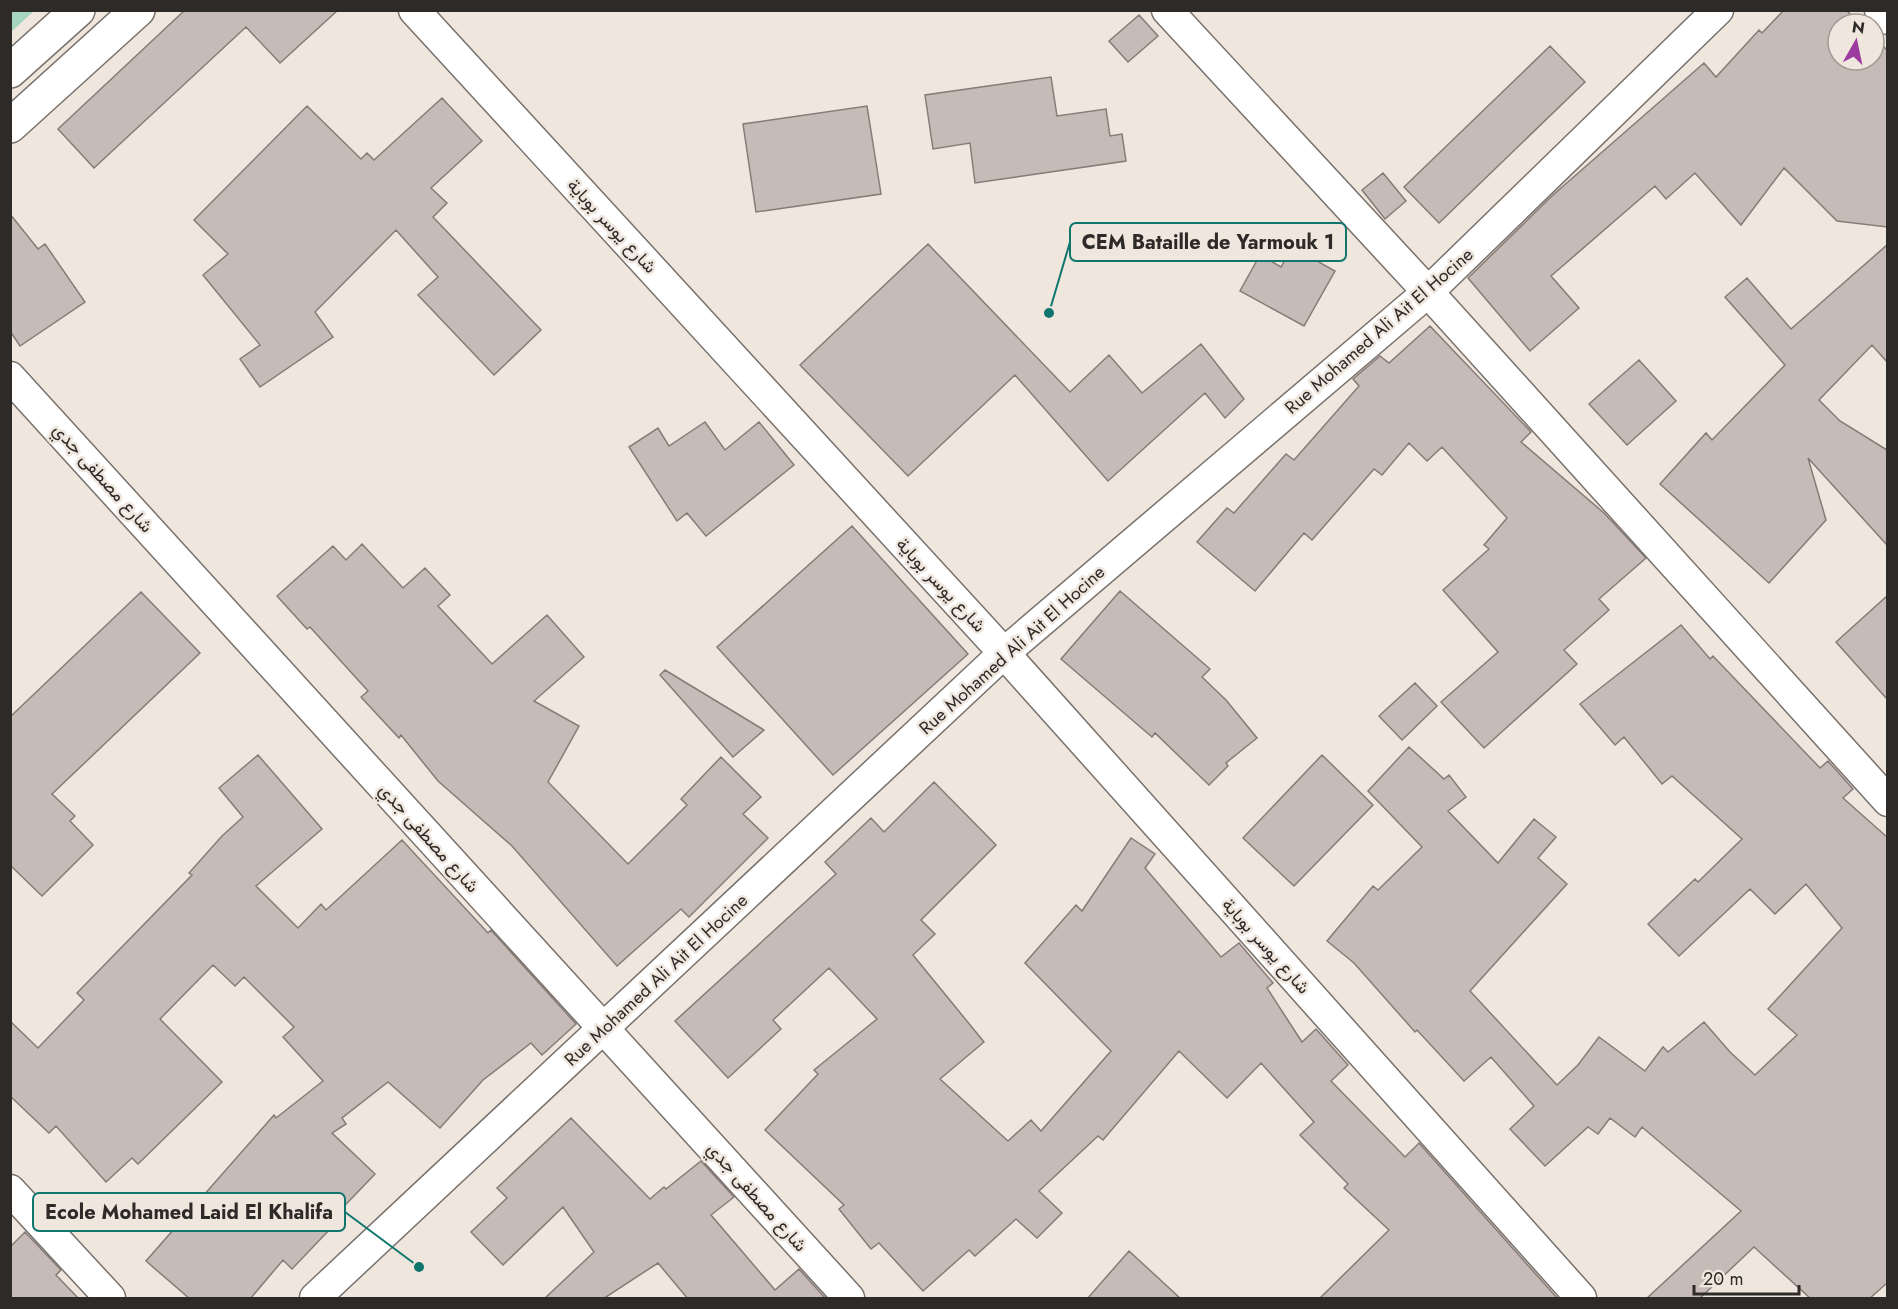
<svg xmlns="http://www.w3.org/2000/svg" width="1898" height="1309" viewBox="0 0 1898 1309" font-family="Jost,Vazirmatn,sans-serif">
<rect width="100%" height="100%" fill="#efe6de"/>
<path fill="#a5d5be" d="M 11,10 L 34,10 L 34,11 L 11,32 Z"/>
<path fill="#c6bbb6" stroke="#867c77" stroke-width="1.5" d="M 185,10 L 338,10 L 280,63 L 246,27 L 94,168 L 58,129 Z
M 1784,10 L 1846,10 L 1860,24 L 1838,24 L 1838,60 L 1874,60 L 1874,37 L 1887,50 L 1887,227 L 1837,221 L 1784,168 L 1741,225 L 1695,173 L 1666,199 L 1655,186 L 1551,276 L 1579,308 L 1530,351 L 1468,278 L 1553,195 L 1704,63 L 1716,77 L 1759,30 L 1762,33 Z
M 1139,15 L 1158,36 L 1128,62 L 1109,41 Z
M 1550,46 L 1585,82 L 1439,223 L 1404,187 Z
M 1051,77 L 1057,116 L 1106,109 L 1110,136 L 1122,134 L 1126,161 L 975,183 L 970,143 L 933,149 L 925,95 Z
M 442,98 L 482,141 L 431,188 L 447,203 L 433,217 L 541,330 L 494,375 L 418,295 L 438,277 L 396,230 L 315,312 L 333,337 L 260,387 L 240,359 L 260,345 L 203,275 L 228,254 L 194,220 L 307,106 L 361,159 L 367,153 L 374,160 Z
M 867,106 L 881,194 L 756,212 L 743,124 Z
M 1383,173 L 1406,201 L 1385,219 L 1362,190 Z
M 10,214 L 38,249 L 45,244 L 85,302 L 20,346 L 10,331 Z
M 928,244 L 1070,392 L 1109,355 L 1142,393 L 1201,344 L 1244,399 L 1225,418 L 1205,393 L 1108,481 L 1015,375 L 908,476 L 800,365 Z
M 1887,245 L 1887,362 L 1872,345 L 1819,400 L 1840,421 L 1887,450 L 1887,545 L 1808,458 L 1826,520 L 1769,583 L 1660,484 L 1706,433 L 1712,440 L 1785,365 L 1725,297 L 1747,278 L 1791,329 Z
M 1292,247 L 1335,271 L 1304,326 L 1240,291 L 1260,255 L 1281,267 Z
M 1430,326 L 1531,432 L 1521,442 L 1604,513 L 1646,558 L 1599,599 L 1609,610 L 1564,650 L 1577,664 L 1484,748 L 1441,702 L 1498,652 L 1443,590 L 1489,549 L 1484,545 L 1507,518 L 1442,447 L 1427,461 L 1409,443 L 1382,475 L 1374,469 L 1312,540 L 1304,533 L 1255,591 L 1197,542 L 1227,508 L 1234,513 L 1286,454 L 1294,460 L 1359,386 L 1353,379 L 1380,356 L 1389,363 Z
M 1639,360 L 1676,401 L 1627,445 L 1589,404 Z
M 705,422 L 725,450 L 759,422 L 794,465 L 706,536 L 687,513 L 677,521 L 629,447 L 658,428 L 669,446 Z
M 852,526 L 968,654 L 833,775 L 717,647 Z
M 362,544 L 403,588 L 425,568 L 450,595 L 438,606 L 492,664 L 547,615 L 584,657 L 534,701 L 579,726 L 548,782 L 628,864 L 687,805 L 681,799 L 721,757 L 761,797 L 743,814 L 768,838 L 689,917 L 681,909 L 617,966 L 512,846 L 438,781 L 401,735 L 399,738 L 361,697 L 368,691 L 310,627 L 307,629 L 277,596 L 333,546 L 346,560 Z
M 1120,591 L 1210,669 L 1202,677 L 1226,700 L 1257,738 L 1226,763 L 1228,766 L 1209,785 L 1155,733 L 1152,737 L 1061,659 Z
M 141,592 L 200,653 L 52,794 L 75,816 L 70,821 L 93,845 L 42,896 L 10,865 L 10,717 Z
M 1887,596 L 1887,699 L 1836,642 Z
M 1681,625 L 1710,659 L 1713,656 L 1820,768 L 1828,761 L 1853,789 L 1843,798 L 1887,837 L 1887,1283 L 1869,1299 L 1811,1299 L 1754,1247 L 1699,1299 L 1646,1299 L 1741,1211 L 1642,1127 L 1635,1137 L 1610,1118 L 1598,1134 L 1588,1127 L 1545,1166 L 1510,1129 L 1534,1106 L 1491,1057 L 1464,1081 L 1417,1030 L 1415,1032 L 1354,963 L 1327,941 L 1373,886 L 1378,890 L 1422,847 L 1368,791 L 1409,747 L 1444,779 L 1449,775 L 1466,797 L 1448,811 L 1498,863 L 1534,819 L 1556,837 L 1538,858 L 1567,884 L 1470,991 L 1557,1085 L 1578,1065 L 1599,1037 L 1645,1071 L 1663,1047 L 1668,1052 L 1704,1022 L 1730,1052 L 1755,1075 L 1797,1035 L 1768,1009 L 1842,928 L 1806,884 L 1775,914 L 1750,889 L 1679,956 L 1648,924 L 1695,879 L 1698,882 L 1742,839 L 1672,776 L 1662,784 L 1624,737 L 1615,745 L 1580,704 Z
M 665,670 L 764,730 L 733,757 L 660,675 Z
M 1415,683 L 1437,706 L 1402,740 L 1379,716 Z
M 258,755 L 322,829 L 256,886 L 298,928 L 321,904 L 326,910 L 402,840 L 488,933 L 491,930 L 576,1024 L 542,1055 L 531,1043 L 483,1080 L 440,1128 L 388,1082 L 342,1118 L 346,1124 L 332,1133 L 375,1174 L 329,1222 L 333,1226 L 292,1269 L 283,1260 L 250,1299 L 190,1299 L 146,1261 L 274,1115 L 276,1118 L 323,1081 L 283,1037 L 294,1027 L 244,977 L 235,986 L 213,965 L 160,1019 L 222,1082 L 138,1164 L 132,1158 L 106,1182 L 56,1126 L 49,1133 L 10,1096 L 10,1021 L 38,1048 L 84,1000 L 77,993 L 192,875 L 189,873 L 222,836 L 243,817 L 219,788 Z
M 1322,755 L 1373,805 L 1294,886 L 1243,838 Z
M 934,782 L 996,845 L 921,920 L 935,934 L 913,955 L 984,1042 L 940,1079 L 1008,1141 L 1031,1120 L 1041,1131 L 1111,1051 L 1025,963 L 1076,905 L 1082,911 L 1131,838 L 1155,854 L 1145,868 L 1221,957 L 1239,943 L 1273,983 L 1267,988 L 1302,1042 L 1316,1029 L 1348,1065 L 1331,1081 L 1405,1157 L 1419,1143 L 1558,1299 L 1319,1299 L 1389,1230 L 1344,1188 L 1348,1184 L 1300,1135 L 1314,1122 L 1261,1063 L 1227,1098 L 1179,1051 L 1103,1140 L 1098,1136 L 1039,1191 L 1062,1213 L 1037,1238 L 1016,1219 L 975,1256 L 969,1250 L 923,1291 L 879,1243 L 871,1249 L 839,1209 L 844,1205 L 765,1130 L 818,1074 L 814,1070 L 877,1019 L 829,968 L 773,1020 L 781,1029 L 728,1078 L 675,1021 L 836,874 L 825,862 L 871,818 L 884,832 Z
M 571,1118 L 650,1199 L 664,1187 L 666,1189 L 701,1161 L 734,1197 L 711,1215 L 775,1290 L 799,1269 L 826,1299 L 688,1299 L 658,1263 L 603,1299 L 544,1299 L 594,1252 L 563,1207 L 503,1265 L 471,1232 L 507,1198 L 497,1188 Z
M 25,1232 L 61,1270 L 56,1275 L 79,1299 L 10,1299 L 10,1247 Z
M 1129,1251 L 1181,1299 L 1087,1299 Z"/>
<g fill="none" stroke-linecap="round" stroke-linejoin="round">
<defs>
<path id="street" d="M 414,10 L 1004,653 L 1581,1298
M 1167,10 L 1428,292 L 1888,801
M 1880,10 L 1888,19
M 10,377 L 849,1298
M 10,1190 L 110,1298
M 315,1298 L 1004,653 L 1428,292 L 1718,10"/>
<path id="secondary" d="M 10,71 L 78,10
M 10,126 L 138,10"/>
</defs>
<use href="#street" stroke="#79716b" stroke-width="33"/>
<use href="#secondary" stroke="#79716b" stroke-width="36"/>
<use href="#street" stroke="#fff" stroke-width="30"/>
<use href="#secondary" stroke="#fff" stroke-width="33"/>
</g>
<g text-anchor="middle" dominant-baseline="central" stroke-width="5" stroke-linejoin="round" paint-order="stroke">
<g font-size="18" fill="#2d2a27" stroke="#efe6de">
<text transform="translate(612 226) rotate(47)">شارع يوسر بوباية</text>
<text transform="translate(1379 331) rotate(-41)">Rue Mohamed Ali Ait El Hocine</text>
<text transform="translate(103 478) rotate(48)">شارع مصطفى جدي</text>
<text transform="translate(941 585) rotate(47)">شارع يوسر بوباية</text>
<text transform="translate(1012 650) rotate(-42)">Rue Mohamed Ali Ait El Hocine</text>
<text transform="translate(429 838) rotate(48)">شارع مصطفى جدي</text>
<text transform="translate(1266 946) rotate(48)">شارع يوسر بوباية</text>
<text transform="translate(656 980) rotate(-43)">Rue Mohamed Ali Ait El Hocine</text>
<text transform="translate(757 1197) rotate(48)">شارع مصطفى جدي</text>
</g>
</g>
<path fill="none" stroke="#0f766e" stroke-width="2" d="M1049 313L1070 242M419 1267L345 1212"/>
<g fill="#0f766e" stroke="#efe6de" stroke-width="2">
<circle cx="1049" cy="313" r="6"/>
<circle cx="419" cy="1267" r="6"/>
</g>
<g fill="#efe6de" stroke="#0f766e" stroke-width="2">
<rect x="1070" y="223" width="276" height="38" rx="6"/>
<rect x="33" y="1193" width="312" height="38" rx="6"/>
</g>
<g font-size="20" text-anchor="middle" font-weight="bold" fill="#2d2a27">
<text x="1208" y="249">CEM Bataille de Yarmouk 1</text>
<text x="189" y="1219">Ecole Mohamed Laid El Khalifa</text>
</g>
<rect width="1898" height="1309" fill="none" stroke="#2d2a27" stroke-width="24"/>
<g transform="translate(1856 42) rotate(9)"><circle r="28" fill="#efe6de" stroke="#a19b95" stroke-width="1.5"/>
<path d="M0-4.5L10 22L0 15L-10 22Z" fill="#9d3a9f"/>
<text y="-9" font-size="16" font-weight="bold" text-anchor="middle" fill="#2d2a27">N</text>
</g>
<path d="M1694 1285v9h105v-9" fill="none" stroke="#2d2a27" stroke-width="3"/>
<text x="1703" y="1285" font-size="18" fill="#2d2a27" stroke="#efe6de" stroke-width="4.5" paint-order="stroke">20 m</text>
</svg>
